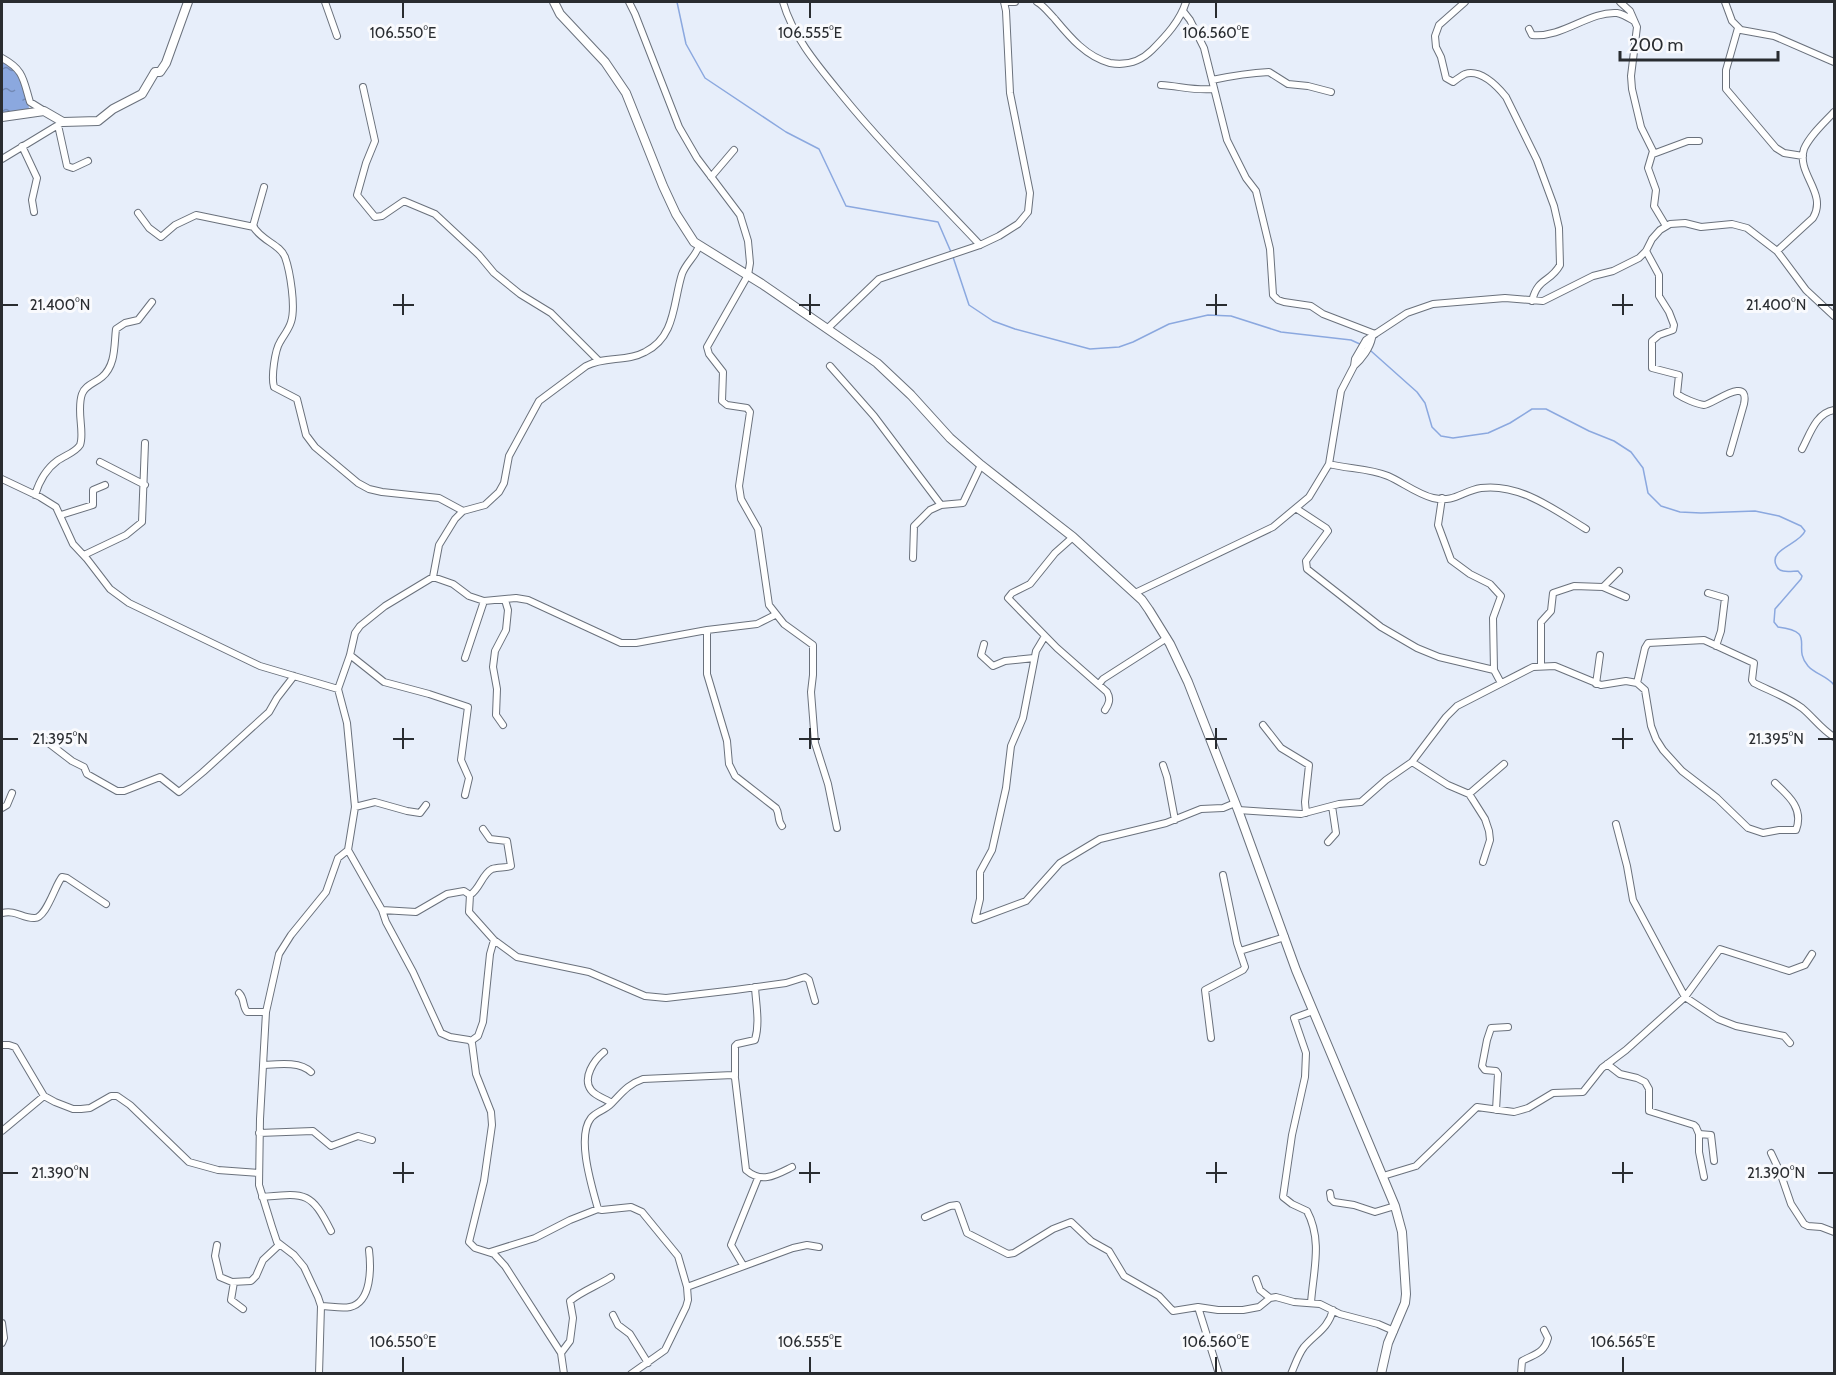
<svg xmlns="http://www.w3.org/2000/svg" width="1836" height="1375" viewBox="0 0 1836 1375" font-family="Cabin,sans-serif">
<defs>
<pattern id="water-ripples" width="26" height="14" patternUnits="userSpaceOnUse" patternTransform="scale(1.5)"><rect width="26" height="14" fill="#8ba8df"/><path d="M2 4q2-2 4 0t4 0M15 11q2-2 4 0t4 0" fill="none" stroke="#7289b5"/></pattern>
</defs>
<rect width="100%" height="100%" fill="#e7eefa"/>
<path fill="url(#water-ripples)" d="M 2,61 C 22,68 28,90 29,110 L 2,115 Z"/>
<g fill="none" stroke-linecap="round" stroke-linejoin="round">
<path stroke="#8ba8df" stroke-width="1.5" d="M 677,2 L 686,44 L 705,78 L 786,132 L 819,149 L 846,206 L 938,222 L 951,252
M 953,257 L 969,305 L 993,321 L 1015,329 L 1090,349 L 1119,347 L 1133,342 L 1169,324 L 1208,315 L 1231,316 L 1281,332 L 1351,340 L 1362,345
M 1371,351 L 1417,392 L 1425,403 L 1432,427 L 1441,436 L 1453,438 L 1488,433 L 1510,423 L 1532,409 L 1546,409 L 1589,431 L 1614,441 L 1631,452 L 1643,468 L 1648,493 L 1661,506 L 1680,512 L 1701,513 L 1755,511 L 1779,516 L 1801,526 L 1805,531 C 1800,544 1769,549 1776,565 C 1779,574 1791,571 1798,571 L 1802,576 L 1801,579 L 1775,609 L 1774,622 L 1778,627 C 1818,632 1791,647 1808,666 C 1815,674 1827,676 1834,685"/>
<defs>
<path id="minor" d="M 325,2 L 337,36
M 629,2 L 635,14 L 679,127 L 697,158 L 740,215 L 748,241 L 750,263 L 748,275 L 707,347 L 709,354 L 723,372 L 722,401 L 727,405 L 747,408 L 750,412 L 739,486 L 741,499 L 758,529 L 769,605 L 784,624 L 813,645 L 813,675 L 811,692 L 815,743 L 828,784 L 837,828
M 783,2 C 793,37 818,66 841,94 C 884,147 933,195 980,245
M 1004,2 L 1015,2
M 1037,2 C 1044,6 1048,12 1054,18 C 1069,36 1086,57 1110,63 C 1127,66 1140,62 1152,50 C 1166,36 1180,21 1186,2
M 1465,2 L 1439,25 L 1435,36 L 1436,47 L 1441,57 L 1446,78 L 1453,82 C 1457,79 1461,76 1465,74 C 1481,69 1497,86 1506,97 L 1537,160 L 1554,206 L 1559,228 L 1560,265 C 1550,283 1538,277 1532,301
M 1620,2 L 1630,11 L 1637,27 L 1631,76 L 1632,89 L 1641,127 L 1653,151 L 1648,168 L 1656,190 L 1654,206 L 1666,226
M 1725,2 L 1732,21 L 1741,30 L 1774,36 L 1834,62
M 1183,11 L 1190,20 L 1204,48 L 1227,140 L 1246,178 L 1256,191 L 1270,249 L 1273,295 L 1278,300 L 1284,302 L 1311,306 L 1323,314 L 1375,334
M 1738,28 L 1726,70 L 1726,89 L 1776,148 L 1784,153 L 1803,156
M 1529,29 L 1532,35 C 1563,38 1589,11 1617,13 C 1623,14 1629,18 1634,21
M 2,58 C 24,70 23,79 30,102 L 46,112
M 1212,80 C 1231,76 1249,73 1269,72 L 1288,84 L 1308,86 L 1331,92
M 1161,85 C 1179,86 1195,91 1214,89
M 363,87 L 375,141 L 366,163 L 357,195 L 375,217 L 382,216 L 404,201 L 435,214 L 479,255 L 494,273 L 520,294 L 551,313 L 599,361
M 58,125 L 67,166 L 73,168 L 88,161
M 22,146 L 37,178 L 32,200 L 34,212
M 1653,154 L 1688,141 L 1699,141
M 2,159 L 63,122
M 711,177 L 734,150
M 264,187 L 253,226 C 261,241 280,244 285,257 C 290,271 296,307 291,322 C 289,329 284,335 280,342 C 275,350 271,377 274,387 L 297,399 L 306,435 L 315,447 L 358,483 L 369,489 L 382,492 L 439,498 L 463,511
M 138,213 L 149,228 L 161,237 L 175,225 L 196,215 L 254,227
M 1646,251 L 1659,275 L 1659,296 L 1669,312 L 1674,325 L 1673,330 L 1659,335 L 1652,341 L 1652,368 L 1679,375 L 1677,394 C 1683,398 1696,404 1704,405 C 1712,405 1750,374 1744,404 L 1730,453
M 1777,251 L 1813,218 C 1828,193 1796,174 1804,149 C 1810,135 1824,123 1834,112
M 828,328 L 879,279 L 980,245 L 999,236 L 1018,224 L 1028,212 L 1030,193 L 1010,93 L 1006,11 L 1004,2
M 830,366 L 874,416 L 941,505 L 963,503 L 981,465
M 1354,366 C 1362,359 1370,348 1372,338
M 1802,449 C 1810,434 1816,413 1834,410
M 100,462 L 145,485
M 1329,464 C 1348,469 1369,468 1388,476 C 1402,482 1417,494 1433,498 C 1455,503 1462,491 1481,488 C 1520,483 1555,510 1586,529
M 2,479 L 40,497 L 56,507 L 73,544 L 87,559 L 110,589 L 129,603 L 260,666 L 338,689
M 35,495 C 39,482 46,469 57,461 C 65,455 75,453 80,445 C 85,433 76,411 82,394 C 85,385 95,383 102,377 C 116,365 114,345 116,329 L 125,323 L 138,320 L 152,302
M 1442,498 L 1438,525 L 1451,560 L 1470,574 L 1490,584 L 1501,596 L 1493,618 L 1494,670
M 1297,509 L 1326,528 L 1328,531 L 1306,561 L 1307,569 L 1381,627 L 1417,648 L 1439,657 L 1494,670 L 1501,683
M 61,515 L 93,505 L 93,490 L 105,485
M 1073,537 L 1055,553 L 1030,584 L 1012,593 L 1008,598 L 1057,648 L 1107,692 C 1111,699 1109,704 1105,710
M 84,555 L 126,535 L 142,522 L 145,443
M 913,558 L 914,526 L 930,510 L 941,505
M 433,577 L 453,584 L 469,596 L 484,601 L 516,598 L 528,600 L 621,643 L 636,643 L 707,630
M 1603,587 L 1626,597
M 1135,593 L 1273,527 L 1309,497 L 1329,464 L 1341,391 L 1354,366 L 1355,359 L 1366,340 L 1407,313 L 1433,304 L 1505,298 L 1543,301 L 1593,276 L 1613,271 L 1639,258 L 1646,251 L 1652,239 L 1660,230 L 1670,224 L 1685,223 L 1701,227 L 1732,224 L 1747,228 L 1777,251 L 1806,290 L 1834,316
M 1708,593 L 1725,598 L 1721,631 L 1716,646
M 775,615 L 757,624 L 707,630 L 707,674 L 727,741 L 729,764 L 735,776 L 776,808 C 780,814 777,820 782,826
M 1045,636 L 1036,651 L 1023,718 L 1011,746 L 1006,788 L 992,850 L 980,872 L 980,899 L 975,920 L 1026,901 L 1060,863 L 1100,839 L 1166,823 L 1201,809 L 1223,808 L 1235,803
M 984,644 L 981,655 L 993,666 L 1005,661 L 1034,658
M 350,655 L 384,682 L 429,694 L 468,707 L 461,760 L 469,778 L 465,795
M 465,658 L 484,601
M 1541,665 L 1541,622 L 1551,611 L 1553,593 L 1574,586 L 1603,587 L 1619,571
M 1637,683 L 1645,648 L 1648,643 L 1704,640 L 1754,663 L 1752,680 L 1754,683 C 1770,691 1787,697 1802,708 C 1813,717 1821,729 1834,737
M 1099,684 L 1103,679 L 1167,638
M 1596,684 L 1600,655
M 503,725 L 496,715 L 497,689 L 493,667 L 495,651 L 506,630 L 508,610 L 505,600
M 1263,725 L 1281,748 L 1309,765 L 1305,802 L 1306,813
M 42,738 L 72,761 L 84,767 L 87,774 L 117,791 L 124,791 L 160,777 L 179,792 L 203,772 L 269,712 L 277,698 L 294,676
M 1412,762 L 1448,785 L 1469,794 L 1473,800 L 1485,819 L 1489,831 L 1490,840 L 1483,862
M 1163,765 L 1167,777 L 1175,820
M 1469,794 L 1504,764
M 355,807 L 375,802 L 407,811 L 420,813 L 426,805
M 2,808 L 7,805 L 12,793
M 1238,810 L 1301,814 L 1339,804 L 1361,802 L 1386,780 L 1412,762 L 1446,717 L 1457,706 L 1533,667 L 1555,666 L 1601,685 L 1626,681 L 1637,683 L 1645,690 L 1651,726 L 1656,739 L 1663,750 L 1682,771 L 1717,798 L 1748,828 L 1763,833 L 1779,830 L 1796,830 C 1804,809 1789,796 1775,783
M 1616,824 L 1627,866 L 1633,900 L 1685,997 L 1718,1019 L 1736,1026 L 1784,1036 L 1790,1043
M 1328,842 L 1336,833 L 1332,806
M 348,850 L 382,910 L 416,912 L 447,894 L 464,891 L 470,895 L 469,912 L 494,940 L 517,957 L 589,972 L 645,996 L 666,998 L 735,990 L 786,983 L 805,977 L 809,980 L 815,1001
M 470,895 C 480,889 482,874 492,869 C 498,867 506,868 511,866 L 507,841 L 490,839 L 483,829
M 382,910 L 386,922 L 413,972 L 441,1033 L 450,1037 L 469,1040 L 472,1043 L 476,1074 L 491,1112 L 492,1125 L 484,1181 L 469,1242 L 475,1248 L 494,1254 L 505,1266 L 561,1353 L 564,1374
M 2,913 C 17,910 21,918 34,918 C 46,919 55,885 62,877 L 67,878 L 106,904
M 1240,951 L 1285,937
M 239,993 C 245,999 242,1006 247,1012 L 266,1012
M 1211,1038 L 1205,990 L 1243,970 L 1245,967 L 1237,943 L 1223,875
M 471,1041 L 478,1036 L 483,1022 L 490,954 L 494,940
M 2,1045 L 9,1045 L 15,1047 L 44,1096 L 55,1102 L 73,1109 L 81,1109 L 90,1108 L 111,1096 L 117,1096 L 130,1105 L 189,1162 L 218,1170 L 258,1173
M 604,1052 C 594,1060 582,1078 591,1090 C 595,1096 606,1099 612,1103
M 1607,1064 L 1620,1074 L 1637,1078 L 1645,1082 L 1649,1089 L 1649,1111 L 1694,1125 L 1696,1127 L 1699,1134 L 1711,1135 L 1714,1161
M 263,1065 C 278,1064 300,1061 311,1072
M 735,1076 L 735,1046 L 737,1044 L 755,1040 C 760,1023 756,1005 755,987
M 1496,1110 L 1498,1074 L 1496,1071 L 1485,1070 L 1482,1066 L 1487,1040 L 1491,1028 L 1508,1027
M 2,1131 L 44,1096
M 259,1133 L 313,1131 L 331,1146 L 358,1136 L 372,1140
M 1699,1133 L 1699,1152 L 1704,1177
M 1771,1153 L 1780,1172 L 1791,1204 L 1804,1224 L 1808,1226 L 1821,1227 L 1834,1232
M 1383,1176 L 1416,1166 L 1477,1107 L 1514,1112 L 1528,1108 L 1553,1093 L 1583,1092 L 1602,1068 L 1626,1050 L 1685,997 L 1720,949 L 1789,971 L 1805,965 L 1812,954
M 1330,1193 L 1331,1199 L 1334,1202 L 1354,1205 L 1375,1212 L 1395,1206
M 262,1197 C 305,1193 311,1191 331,1231
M 925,1217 L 950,1206 L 957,1205 L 967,1233 L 1008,1254 L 1014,1253 L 1053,1229 L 1071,1222 L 1091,1241 L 1109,1251 L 1124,1276 L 1159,1296 L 1173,1311 L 1198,1307 L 1218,1310 L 1243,1310 L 1259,1307 L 1270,1298 L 1276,1297 L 1294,1302 L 1320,1304 L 1340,1314 L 1378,1324 L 1394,1331
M 217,1245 L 215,1256 L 220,1277 L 232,1282 L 251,1281 L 256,1276 L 263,1260 L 279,1245
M 490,1252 L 535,1238 L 570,1220 L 598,1209
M 743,1265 L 731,1245 L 758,1178
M 1256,1279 L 1260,1290 L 1270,1298
M 234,1282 L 231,1300 L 243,1309
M 687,1287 L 793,1248 L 807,1245 L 819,1247
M 1311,1303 C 1313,1272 1323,1241 1307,1211 L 1292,1204 L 1283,1197 L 1292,1135 L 1305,1077 L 1306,1053 L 1294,1018 L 1313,1011
M 321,1306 C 330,1306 341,1309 350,1307 C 372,1302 371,1267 369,1250
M 1198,1307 L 1219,1374
M 613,1315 L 618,1325 L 630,1334 L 648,1363
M 2,1323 L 4,1338 L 2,1343
M 561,1353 L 570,1341 L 573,1318 L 570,1301 C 582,1291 597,1286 611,1277
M 319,1374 L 321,1306 L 318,1297 L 304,1267 L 294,1255 L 277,1242 L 272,1227 L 259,1185 L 260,1119 L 266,1012 L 279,954 L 291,935 L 326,892 L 338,858 L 348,850 L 355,807 L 347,723 L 338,689 L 350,655 L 355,633 L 360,626 L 385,606 L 433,577 L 439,545 L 455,519 L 463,511 L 485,505 L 499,492 L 504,483 L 509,456 L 539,401 L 586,366 C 604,356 627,362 645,352 C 676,337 673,302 682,274 C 686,263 695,257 699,246
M 631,1374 L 665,1350 L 686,1307 L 688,1300 L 687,1287 L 678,1256 L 642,1212 L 631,1207 L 602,1210 L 598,1209 C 592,1187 576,1137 591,1118 C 596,1112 605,1110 611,1104 C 621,1094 628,1084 643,1079 L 733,1075 L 735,1078 L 746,1170 C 762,1184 776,1175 792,1167
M 1291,1374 C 1295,1365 1298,1355 1304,1347 C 1315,1334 1328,1329 1333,1310
M 1521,1374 L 1522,1361 C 1534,1354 1544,1354 1548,1338 L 1544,1330"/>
<path id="tertiary" d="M 554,2 L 560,14 L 605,62 L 626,93 L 663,186 L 676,214 L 694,242 L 762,284 L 877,363 L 911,395 L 950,438 L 981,465 L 1073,537 L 1142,600 L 1149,610 L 1170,644 L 1188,682 L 1238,810 L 1296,970 L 1395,1206 L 1402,1232 L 1406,1294 L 1405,1303 L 1388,1343 L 1381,1374
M 2,117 L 44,111 L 63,122 L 98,121 L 113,109 L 142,94 L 155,72 L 160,72 L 166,63 L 188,2"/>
</defs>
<use href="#minor" stroke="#6a717c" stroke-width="8"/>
<use href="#tertiary" stroke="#6a717c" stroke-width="10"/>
<use href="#minor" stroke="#fff" stroke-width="6"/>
<use href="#tertiary" stroke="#fff" stroke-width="8"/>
</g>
<path fill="none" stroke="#292c30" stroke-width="2" d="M 403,3 L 403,18M 810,3 L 810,18M 1216,3 L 1216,18M 403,294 L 403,315M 810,294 L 810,315M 1216,294 L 1216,315M 1623,294 L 1623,315M 3,305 L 18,305M 393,305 L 414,305M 799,305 L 820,305M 1206,305 L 1227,305M 1612,305 L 1633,305M 1818,305 L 1833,305M 403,728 L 403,749M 810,728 L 810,749M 1216,728 L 1216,749M 1623,728 L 1623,749M 3,739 L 18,739M 393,739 L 414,739M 799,739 L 820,739M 1206,739 L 1227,739M 1612,739 L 1633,739M 1818,739 L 1833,739M 403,1162 L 403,1183M 810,1162 L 810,1183M 1216,1162 L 1216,1183M 1623,1162 L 1623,1183M 3,1173 L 18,1173M 393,1173 L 414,1173M 799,1173 L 820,1173M 1206,1173 L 1227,1173M 1612,1173 L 1633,1173M 1818,1173 L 1833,1173M 403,1357 L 403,1372M 810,1357 L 810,1372M 1216,1357 L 1216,1372M 1623,1357 L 1623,1372"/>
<g font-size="15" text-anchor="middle" fill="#292c30" stroke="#f9fafd" stroke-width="6" stroke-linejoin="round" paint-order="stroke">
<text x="403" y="38">106.550°E</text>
<text x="810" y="38">106.555°E</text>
<text x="1216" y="38">106.560°E</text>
<text x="60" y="310">21.400°N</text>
<text x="1776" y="310">21.400°N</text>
<text x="60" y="744">21.395°N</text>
<text x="1776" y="744">21.395°N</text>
<text x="60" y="1178">21.390°N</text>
<text x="1776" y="1178">21.390°N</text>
<text x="403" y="1347">106.550°E</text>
<text x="810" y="1347">106.555°E</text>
<text x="1216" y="1347">106.560°E</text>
<text x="1623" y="1347">106.565°E</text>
</g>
<rect width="1836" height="1375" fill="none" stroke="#292c30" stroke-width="6"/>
<path d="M1620 51v9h158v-9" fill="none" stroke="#292c30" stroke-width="3"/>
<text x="1629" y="51" font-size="18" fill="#292c30" stroke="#f9fafd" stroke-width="4.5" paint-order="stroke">200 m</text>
</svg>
